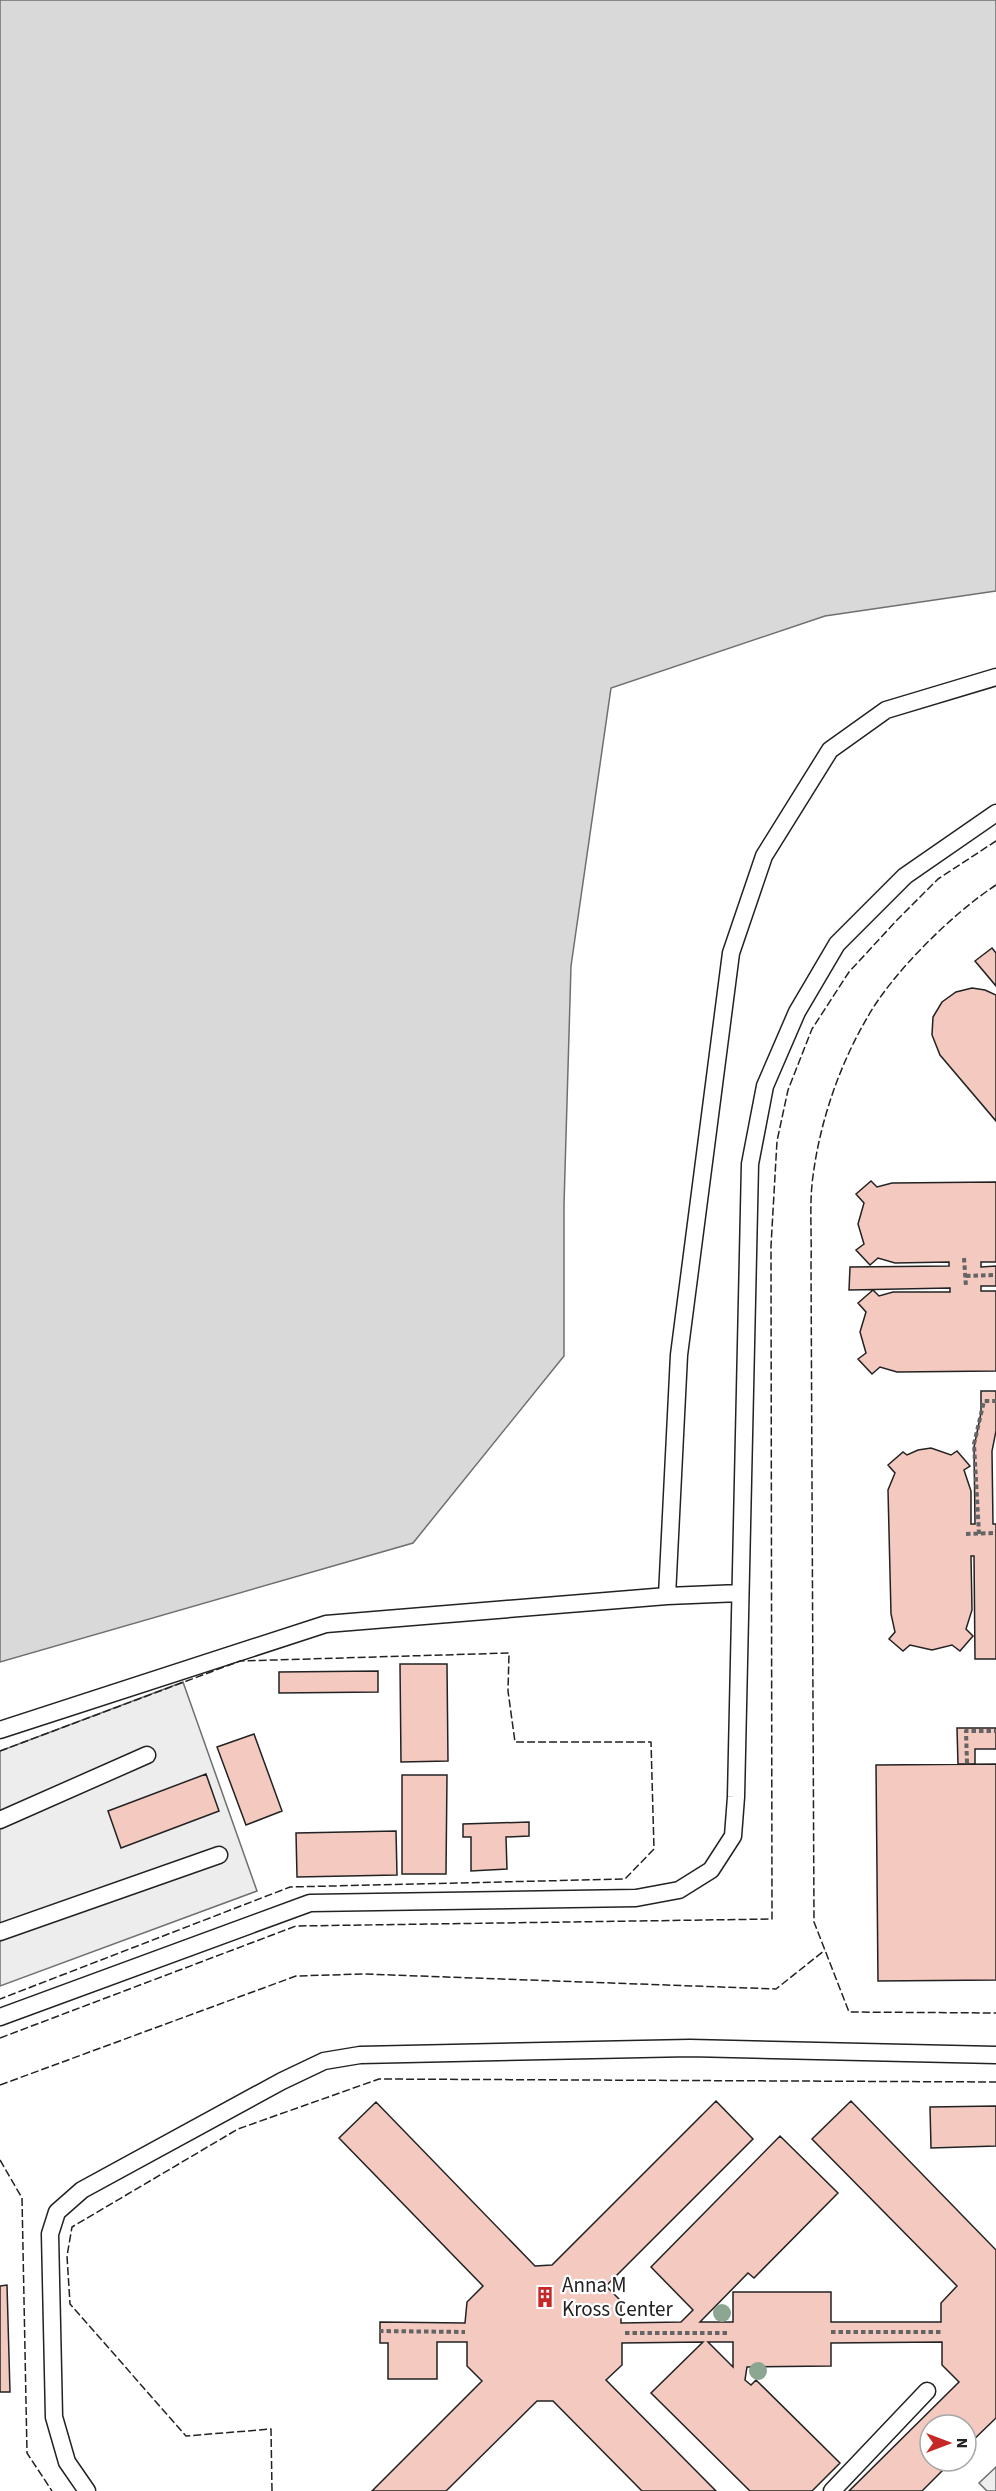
<svg xmlns="http://www.w3.org/2000/svg" width="996" height="2491" viewBox="0 0 996 2491" font-family="'Source Sans 3',sans-serif">
<rect width="100%" height="100%" fill="#fff"/>
<path fill="#eee" stroke="#6f6f6f" stroke-width="1.5" d="M 996,2467 L 996,2491 L 987,2491 L 979,2483 Z"/>
<path fill="#ededed" stroke="#6f6f6f" stroke-width="1.5" d="M 183,1682 L 257,1891 L 0,1986 L 0,1751 Z"/>
<path fill="#d9d9d9" stroke="#6f6f6f" stroke-width="1.5" d="M 0,0 L 996,0 L 996,591 L 825,616 L 611,688 L 571,966 L 564,1205 L 564,1356 L 413,1543 L 0,1662 Z"/>
<path fill="#f3c9c0" stroke="#222" stroke-width="1.5" fill-rule="evenodd" d="M 992,948 L 996,953 L 996,986 L 975,961 Z
M 972,988 L 985,990 L 996,995 L 996,1121 L 940,1055 L 932,1035 L 933,1017 L 942,1002 L 956,992 Z
M 871,1181 L 877,1187 L 892,1183 L 996,1182 L 996,1262 L 981,1262 L 981,1267 L 996,1266 L 996,1286 L 981,1286 L 981,1291 L 996,1291 L 996,1371 L 897,1372 L 880,1367 L 872,1374 L 858,1359 L 866,1353 L 860,1332 L 866,1312 L 858,1303 L 873,1290 L 879,1296 L 893,1292 L 950,1292 L 950,1288 L 849,1290 L 850,1267 L 949,1266 L 949,1262 L 895,1263 L 878,1258 L 870,1265 L 856,1250 L 864,1244 L 858,1224 L 864,1203 L 856,1194 Z
M 981,1391 L 996,1391 L 996,1431 L 992,1451 L 993,1524 L 996,1524 L 996,1659 L 975,1659 L 974,1556 L 971,1556 L 972,1610 L 966,1629 L 973,1636 L 960,1651 L 952,1645 L 932,1650 L 910,1645 L 903,1651 L 889,1639 L 895,1632 L 891,1614 L 888,1490 L 895,1473 L 888,1465 L 903,1452 L 907,1455 L 918,1450 L 931,1448 L 951,1455 L 957,1451 L 970,1466 L 964,1470 L 971,1491 L 971,1524 L 975,1524 L 974,1447 L 981,1413 Z
M 400,1664 L 447,1664 L 448,1761 L 401,1762 Z
M 378,1671 L 378,1692 L 279,1693 L 279,1672 Z
M 957,1728 L 996,1728 L 996,1749 L 975,1749 L 975,1764 L 958,1764 Z
M 254,1734 L 282,1811 L 246,1825 L 217,1747 Z
M 996,1764 L 996,1980 L 878,1981 L 876,1765 Z
M 206,1774 L 219,1811 L 121,1848 L 108,1811 Z
M 402,1775 L 447,1775 L 446,1874 L 402,1874 Z
M 529,1822 L 529,1836 L 506,1837 L 507,1869 L 471,1871 L 471,1837 L 463,1837 L 463,1824 Z
M 396,1831 L 397,1875 L 297,1877 L 296,1833 Z
M 716,2101 L 753,2139 L 606,2286 L 621,2301 L 621,2323 L 681,2322 L 693,2310 L 651,2267 L 780,2136 L 838,2193 L 754,2278 L 748,2273 L 700,2322 L 733,2322 L 733,2292 L 831,2292 L 831,2322 L 941,2322 L 941,2303 L 957,2286 L 812,2139 L 851,2101 L 996,2250 L 996,2418 L 966,2447 L 966,2425 L 930,2425 L 930,2461 L 952,2461 L 922,2491 L 849,2491 L 959,2382 L 942,2365 L 942,2342 L 831,2343 L 831,2366 L 747,2367 L 745,2380 L 751,2385 L 756,2380 L 840,2463 L 812,2491 L 750,2491 L 651,2393 L 703,2342 L 622,2343 L 622,2365 L 606,2380 L 716,2491 L 642,2491 L 553,2401 L 537,2401 L 446,2491 L 372,2491 L 482,2381 L 467,2366 L 467,2342 L 437,2342 L 437,2379 L 388,2379 L 388,2343 L 380,2343 L 380,2322 L 465,2323 L 467,2302 L 483,2286 L 339,2138 L 376,2102 L 535,2266 L 552,2265 ZM 708,2342 L 733,2342 L 733,2367 Z
M 996,2106 L 996,2146 L 931,2148 L 930,2107 Z
M 7,2285 L 10,2392 L 0,2392 L 0,2286 Z"/>
<g fill="none" stroke-linecap="round" stroke-linejoin="round">
<defs>
<path id="lane" d="M 667,1596 L 679,1355 L 712,1100 L 731,953 L 764,856 L 830,750 L 886,710 L 996,677
M 0,1730 L 326,1624 L 667,1596 L 740,1593
M 0,1820 L 147,1755
M 0,1932 L 219,1855
M 0,2017 L 310,1903 L 636,1898 L 679,1890 L 711,1870 L 733,1836 L 736,1797 L 750,1164 L 765,1086 L 797,1012 L 837,944 L 905,876 L 996,813
M 87,2491 L 67,2462 L 54,2417 L 50,2234 L 57,2212 L 82,2190 L 282,2081 L 324,2061 L 360,2055 L 690,2048 L 996,2055
M 832,2491 L 927,2391"/>
</defs>
<use href="#lane" stroke="#222" stroke-width="19"/>
<path stroke="#646464" stroke-width="4" stroke-dasharray="4.5 3" stroke-linecap="butt" d="M 964,1258 L 966,1287
M 966,1276 L 996,1275
M 966,1534 L 993,1533
M 979,1534 L 974,1444 L 984,1401 L 996,1401
M 967,1763 L 966,1731 L 996,1731
M 379,2331 L 465,2332
M 831,2332 L 942,2332
M 625,2333 L 729,2333"/>
<use href="#lane" stroke="#fff" stroke-width="16"/>
<path stroke="#222" stroke-width="1.5" stroke-dasharray="8 3" stroke-linecap="butt" d="M 996,885 C 953,913 892,973 867,1018 C 839,1066 820,1122 813,1176 C 809,1204 812,1235 811,1263 L 814,1922 L 849,2012 L 996,2013
M 0,1751 L 240,1661 L 509,1653 L 508,1691 L 515,1742 L 651,1742 L 654,1849 L 625,1879 L 290,1887 L 0,1999
M 0,2038 L 296,1926 L 772,1919 L 771,1246 L 777,1141 L 788,1090 L 812,1029 L 849,972 L 897,920 L 938,879 L 996,841
M 0,2085 L 296,1976 L 364,1974 L 776,1989 L 825,1950
M 0,2160 L 22,2198 L 27,2453 L 52,2491
M 272,2491 L 271,2429 L 186,2436 L 70,2304 L 67,2256 L 72,2227 L 238,2129 L 379,2079 L 996,2082"/>
</g>
<g fill="#8da692">
<circle cx="722" cy="2313" r="9"/>
<circle cx="758" cy="2371" r="9"/>
</g>
<defs>
<symbol id="building-bare" viewBox="-9 -9 18 18"><path d="M-4-6H4V6H1V3H-1V6H-4ZM-2.5-4.3h1.7v1.8h-1.7ZM.8-4.3h1.7v1.8H.8ZM-2.5-1h1.7V.8h-1.7ZM.8-1h1.7V.8H.8Z" fill="#c62828" stroke="#fff" stroke-width="2.5" paint-order="stroke"/></symbol>
</defs>
<g fill-rule="evenodd">
<use href="#building-bare" x="530" y="2282" width="30" height="30"/>
</g>
<g text-anchor="middle" dominant-baseline="central" stroke-width="4.5" stroke-linejoin="round" paint-order="stroke">
<g font-size="21" fill="#222" stroke="#fff" text-anchor="start">
<text x="562" y="2285">Anna M<tspan x="562" dy="24">Kross Center</tspan></text>
</g>
</g>
<g transform="translate(948 2443) rotate(90)"><circle r="28" fill="#ffffff" stroke="#a7a7a7" stroke-width="1.5"/>
<path d="M0-4.5L10 22L0 15L-10 22Z" fill="#c62828"/>
<text y="-9" font-size="16" font-weight="bold" text-anchor="middle" fill="#222222">N</text>
</g>
</svg>
